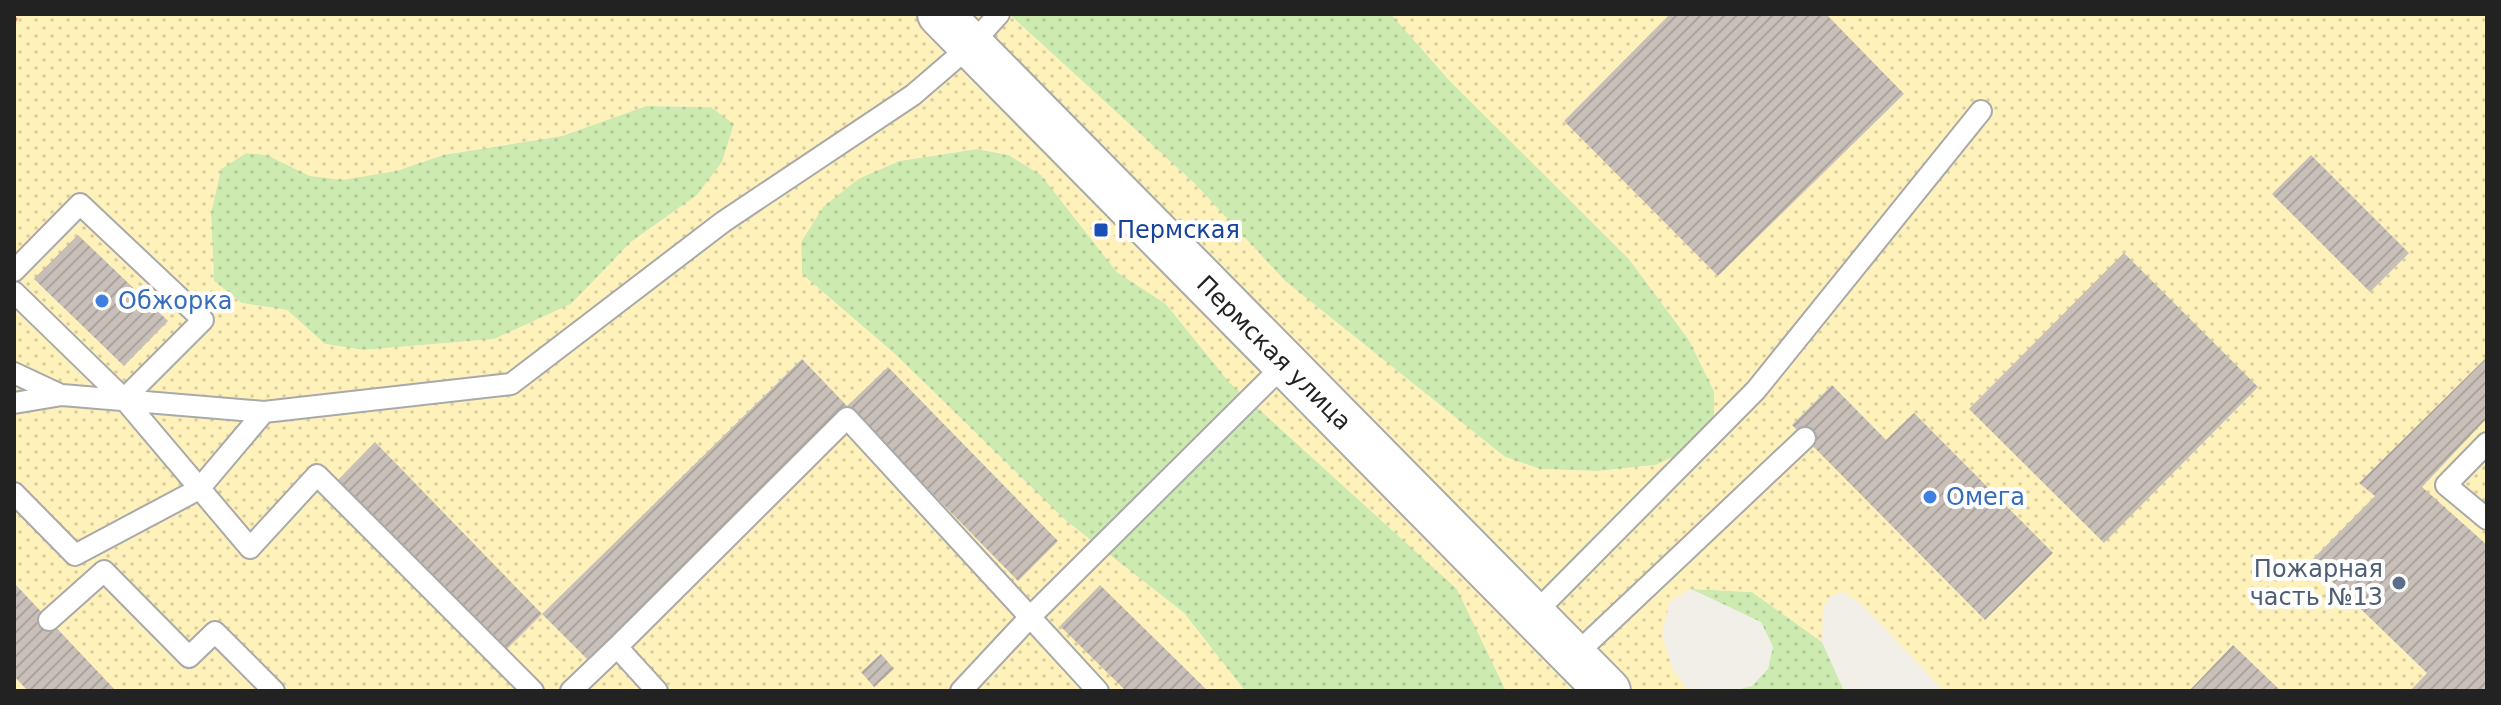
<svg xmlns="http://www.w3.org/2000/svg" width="2501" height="705" viewBox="0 0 2501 705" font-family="'DejaVu Sans',sans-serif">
<defs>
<pattern id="grass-dots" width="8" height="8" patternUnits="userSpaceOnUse" patternTransform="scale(2)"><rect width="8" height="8" fill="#cdebb0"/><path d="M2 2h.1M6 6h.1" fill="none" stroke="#b0c997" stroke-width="1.8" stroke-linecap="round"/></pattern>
<pattern id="sand-dots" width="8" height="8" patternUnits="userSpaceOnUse" patternTransform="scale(2)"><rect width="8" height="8" fill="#fff1ba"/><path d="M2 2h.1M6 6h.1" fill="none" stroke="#dacea0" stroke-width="1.8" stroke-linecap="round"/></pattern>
<pattern id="building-hatch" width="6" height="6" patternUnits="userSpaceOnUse" patternTransform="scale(2)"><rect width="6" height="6" fill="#c7bfb8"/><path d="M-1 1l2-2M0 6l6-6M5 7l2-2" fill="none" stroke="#aba49e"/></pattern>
</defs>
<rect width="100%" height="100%" fill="#f2efe9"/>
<path fill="url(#grass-dots)" d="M 1009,14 L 1391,14 L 1449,80 L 1629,259 L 1689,340 L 1714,391 L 1714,423 L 1690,449 L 1656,465 L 1598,471 L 1540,469 L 1505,457 L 1285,281 L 1195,184 Z
M 646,106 L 711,107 L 734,124 L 722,162 L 697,195 L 631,242 L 571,304 L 495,339 L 363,350 L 325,344 L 287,310 L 242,303 L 214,281 L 211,213 L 221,169 L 246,153 L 267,155 L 310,176 L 396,171 L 443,155 L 562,136 Z
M 977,149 L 1009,155 L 1041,175 L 1117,272 L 1166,304 L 1229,382 L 1457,589 L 1506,691 L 1245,691 L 1184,613 L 1064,519 L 896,355 L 802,274 L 801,242 L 823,207 L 858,179 L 899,161 Z
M 1691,589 L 1752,592 L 1822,642 L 1844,691 L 1732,691 L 1752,686 L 1768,669 L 1773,647 L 1761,622 Z"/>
<path fill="url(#sand-dots)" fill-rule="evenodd" d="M 14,14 L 1009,14 L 1195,184 L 1285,281 L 1505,457 L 1540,469 L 1598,471 L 1656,465 L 1690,449 L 1714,423 L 1714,391 L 1689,340 L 1629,259 L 1449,80 L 1391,14 L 2487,14 L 2487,691 L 1944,691 L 1864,606 L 1844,592 L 1831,596 L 1823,607 L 1822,642 L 1752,592 L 1691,589 L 1670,601 L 1662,634 L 1672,667 L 1688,691 L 1506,691 L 1457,589 L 1229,382 L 1166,304 L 1117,272 L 1041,175 L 1009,155 L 977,149 L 899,161 L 858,179 L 823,207 L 801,242 L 802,274 L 896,355 L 1064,519 L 1184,613 L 1245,691 L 14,691 ZM 646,106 L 711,107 L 734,124 L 722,162 L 697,195 L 631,242 L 571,304 L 494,339 L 363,350 L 325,344 L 287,310 L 241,303 L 214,281 L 211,213 L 221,169 L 246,153 L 267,155 L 310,176 L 342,180 L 396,171 L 443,155 L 562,136 Z"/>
<path fill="url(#building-hatch)" d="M 1670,14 L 1826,14 L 1904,94 L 1718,276 L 1564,121 Z
M 2311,155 L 2409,253 L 2370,292 L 2272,194 Z
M 78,235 L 168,321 L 124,366 L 34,279 Z
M 2124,253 L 2258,387 L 2104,543 L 1969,409 Z
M 2487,357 L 2487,418 L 2422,487 L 2487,545 L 2487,691 L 2410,691 L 2427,673 L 2311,561 L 2375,496 L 2359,483 Z
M 802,359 L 847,406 L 589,661 L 542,614 L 504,652 L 337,481 L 375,442 L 542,614 Z
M 888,367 L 1058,541 L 1018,581 L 847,406 Z
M 1832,385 L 1886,440 L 1914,413 L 2053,553 L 1985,620 L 1792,425 Z
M 14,583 L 49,620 L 116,691 L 28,691 L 14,676 Z
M 1100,585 L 1208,691 L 1126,691 L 1060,626 Z
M 2233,645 L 2281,691 L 2189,691 Z
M 881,654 L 894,669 L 874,687 L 861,672 Z"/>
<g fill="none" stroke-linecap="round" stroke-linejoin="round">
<defs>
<path id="service" d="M 14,271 L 80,204 L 203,320 L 124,399
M 14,292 L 124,399 L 250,548 L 317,475 L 533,691
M 14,373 L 61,395
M 14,403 L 62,395 L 264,412
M 2487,443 L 2446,485 L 2487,519
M 14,493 L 75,555 L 199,489 L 264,412 L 511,384 L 723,222 L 913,95 L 970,46 L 999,14
M 1533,615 L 1756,390 L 1981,111
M 49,620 L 104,571 L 189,657 L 215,632 L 274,691
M 1574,656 L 1805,438
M 571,691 L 617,647
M 657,691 L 617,647 L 847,418 L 1098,691
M 961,691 L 1031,616 L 1285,364"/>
<path id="tertiary" d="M 940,14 L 1608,691"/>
</defs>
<use href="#service" stroke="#a9a9a9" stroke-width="24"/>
<use href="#tertiary" stroke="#a9a9a9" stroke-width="48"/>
<path stroke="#fa8072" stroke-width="5" stroke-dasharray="4 4" stroke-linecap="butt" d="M 14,21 L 17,14"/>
<use href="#service" stroke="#fff" stroke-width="20"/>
<use href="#tertiary" stroke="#fff" stroke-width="44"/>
</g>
<rect fill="#1a4fb4" stroke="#fff" stroke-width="3" x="1093" y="222" width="16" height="16" rx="4"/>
<g fill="#3f7fe0" stroke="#fff" stroke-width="3">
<circle cx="102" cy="301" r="8"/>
<circle cx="1930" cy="497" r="8"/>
</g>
<circle fill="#5c6f8a" stroke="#fff" stroke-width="3" cx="2399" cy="583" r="8"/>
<g text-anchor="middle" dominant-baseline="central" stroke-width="8" stroke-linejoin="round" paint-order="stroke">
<g font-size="24" fill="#164399" stroke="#fff" text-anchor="start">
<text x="1117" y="230">Пермская</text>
</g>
<g font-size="24" fill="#366cbe" stroke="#fff" text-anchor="start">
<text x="118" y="301">Обжорка</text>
<text x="1946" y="497">Омега</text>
</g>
<g font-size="24" fill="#222" stroke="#fff">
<text transform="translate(1274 353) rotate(45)">Пермская улица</text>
</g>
<g font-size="24" fill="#4e5e75" stroke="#fff" text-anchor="end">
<text x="2383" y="569">Пожарная<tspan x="2383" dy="28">часть №13</tspan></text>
</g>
</g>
<rect width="2501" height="705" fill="none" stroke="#222222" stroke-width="32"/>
</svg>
